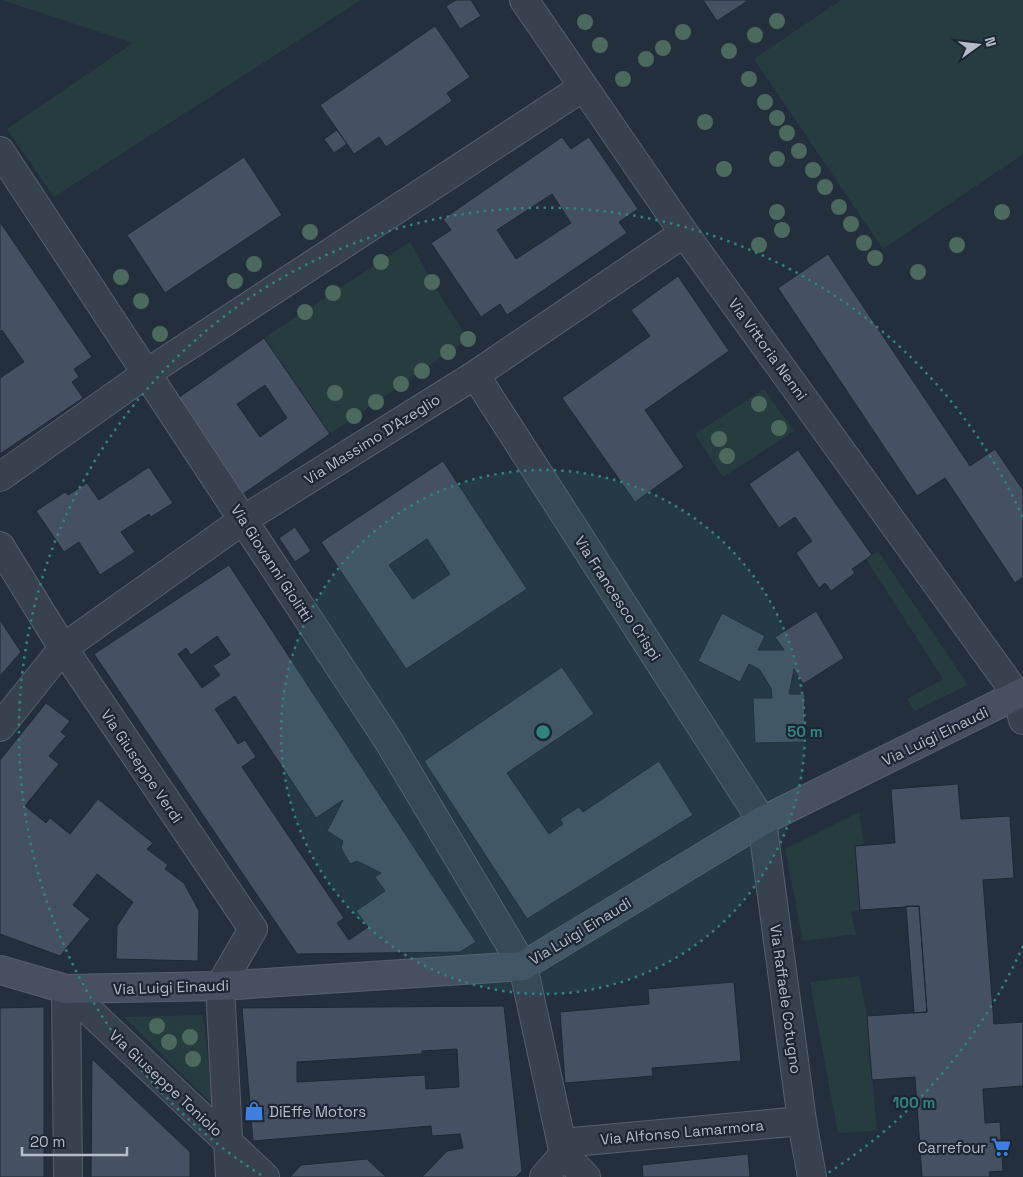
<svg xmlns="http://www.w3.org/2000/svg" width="1023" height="1177" viewBox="0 0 1023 1177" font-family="'Space Grotesk',sans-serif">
<rect width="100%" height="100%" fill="#242f3e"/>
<path fill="#263c3f" d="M 2,0 L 361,0 L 54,197 L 7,129 L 133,43 Z
M 841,0 L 1023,0 L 1023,154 L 883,249 L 754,59 Z
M 410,242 L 432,282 L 468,339 L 330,434 L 264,338 Z
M 764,389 L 794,431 L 723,477 L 695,434 Z
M 878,551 L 968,685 L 914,711 L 907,699 L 943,679 L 866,559 Z
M 859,812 L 864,845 L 855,846 L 860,910 L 851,912 L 856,934 L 803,941 L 785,849 Z
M 859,976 L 867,1016 L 877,1131 L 838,1133 L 810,982 Z
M 203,1015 L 213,1105 L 124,1017 Z"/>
<path fill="#455162" stroke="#1f2835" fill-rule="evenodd" d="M 456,0 L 471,0 L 481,16 L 460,29 L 446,6 Z
M 703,0 L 749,0 L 717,21 Z
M 435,26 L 470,77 L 447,93 L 452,101 L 386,147 L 379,137 L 354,154 L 320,105 Z
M 337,130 L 347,144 L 334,153 L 324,139 Z
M 562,137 L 571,149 L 589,137 L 638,209 L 619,222 L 627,233 L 507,315 L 500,304 L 481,317 L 431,243 L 451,230 L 443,219 ZM 552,194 L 571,223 L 516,259 L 497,230 Z
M 244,157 L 282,215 L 165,293 L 127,235 Z
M 0,222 L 92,357 L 74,369 L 79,377 L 72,382 L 83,398 L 0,454 L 0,378 L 24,362 L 2,330 L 0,332 Z
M 828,254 L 970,466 L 995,449 L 1023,490 L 1023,577 L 1015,583 L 945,478 L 917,496 L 778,288 Z
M 678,276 L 729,351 L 645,410 L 684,467 L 635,502 L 562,398 L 650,336 L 631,310 Z
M 264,338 L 330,434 L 243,494 L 178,398 ZM 265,385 L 287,418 L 260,437 L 237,404 Z
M 798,450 L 872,555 L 852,569 L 855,573 L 831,591 L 825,583 L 819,588 L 796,553 L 812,541 L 795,517 L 779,528 L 749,484 Z
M 443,461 L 527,589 L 406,669 L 321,542 ZM 427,539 L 450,574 L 413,599 L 389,565 Z
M 149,467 L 173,503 L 151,517 L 149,514 L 121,532 L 135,552 L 100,575 L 79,542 L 64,552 L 36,511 L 65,492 L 68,495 L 87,483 L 99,500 Z
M 295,527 L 311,551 L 295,562 L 279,538 Z
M 229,565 L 476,942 L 460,952 L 297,954 L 94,654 ZM 217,636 L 230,655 L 213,666 L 220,675 L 202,688 L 178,654 L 186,648 L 191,655 ZM 235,696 L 316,818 L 343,800 L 327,831 L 343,841 L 341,848 L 350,864 L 357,861 L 381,873 L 375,877 L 385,891 L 356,911 L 368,927 L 349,940 L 337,923 L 344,918 L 242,767 L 256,757 L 245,740 L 238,744 L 215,709 Z
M 816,611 L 844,658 L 803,684 L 794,669 L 789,694 L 805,694 L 804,742 L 755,743 L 753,698 L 772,698 L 771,688 L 759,669 L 749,664 L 740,682 L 698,661 L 722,613 L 765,636 L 758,650 L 784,650 L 775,637 Z
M 0,620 L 21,652 L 0,676 Z
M 562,667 L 594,714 L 507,773 L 549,834 L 563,824 L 560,819 L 579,807 L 583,812 L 659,761 L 693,815 L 527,919 L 424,761 Z
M 46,703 L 70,721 L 61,732 L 66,736 L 49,756 L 59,764 L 25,806 L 46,823 L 50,818 L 70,834 L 98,799 L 153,843 L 147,849 L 168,865 L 165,869 L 184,883 L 199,911 L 198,961 L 116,959 L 117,926 L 133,902 L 97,874 L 73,905 L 90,919 L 60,956 L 0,934 L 0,760 Z
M 958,784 L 961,819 L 1010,816 L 1014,878 L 983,880 L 994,1024 L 1023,1022 L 1023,1086 L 983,1089 L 985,1123 L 1000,1122 L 1003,1171 L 989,1172 L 990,1177 L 922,1177 L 915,1077 L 872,1080 L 867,1016 L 927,1012 L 919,906 L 860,910 L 855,846 L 895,843 L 891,789 Z
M 906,906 L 919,906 L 927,1012 L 914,1013 Z
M 734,982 L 741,1061 L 652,1068 L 653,1076 L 565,1083 L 560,1012 L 649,1004 L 648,989 Z
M 504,1006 L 522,1171 L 516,1177 L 422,1177 L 447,1151 L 463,1148 L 460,1134 L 432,1136 L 431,1126 L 253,1141 L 242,1008 ZM 457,1049 L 459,1087 L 426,1089 L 425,1075 L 297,1082 L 297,1062 L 422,1054 L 422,1051 Z
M 44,1007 L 44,1177 L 0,1177 L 0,1008 Z
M 92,1059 L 190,1152 L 190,1177 L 91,1177 Z
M 748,1154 L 750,1177 L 643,1177 L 642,1165 Z
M 367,1159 L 386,1177 L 290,1177 L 301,1165 Z"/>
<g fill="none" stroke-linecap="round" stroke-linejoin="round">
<defs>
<path id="street" d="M 524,0 L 684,233 L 1017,695 L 1023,720
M 0,151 L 388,740 L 523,966 L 564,1154 L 586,1177
M 475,375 L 762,821 L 802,1121 L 812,1177
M 0,477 L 147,373 L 583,87
M 0,546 L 63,648 L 253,929 L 220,986 L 230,1177
M 0,727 L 63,648 L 243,520 L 475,375 L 684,233
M 66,989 L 265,1177
M 66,989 L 68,1177
M 562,1143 L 802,1121
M 544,1177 L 564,1154"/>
<path id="secondary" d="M 0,970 L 66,989 L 220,986 L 523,966 L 762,821 L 1023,692"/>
</defs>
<use href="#street" stroke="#565f6c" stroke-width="30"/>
<use href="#secondary" stroke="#565f6c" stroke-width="30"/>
<use href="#street" stroke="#38414e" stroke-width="28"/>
<use href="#secondary" stroke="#465061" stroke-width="28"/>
</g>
<g fill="#4b6a5d">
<circle cx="777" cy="21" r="8"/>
<circle cx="585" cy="22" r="8"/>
<circle cx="683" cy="32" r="8"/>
<circle cx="755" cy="35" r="8"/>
<circle cx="600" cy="45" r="8"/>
<circle cx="663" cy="48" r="8"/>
<circle cx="729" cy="51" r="8"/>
<circle cx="646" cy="59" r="8"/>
<circle cx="623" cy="79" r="8"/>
<circle cx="749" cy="79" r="8"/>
<circle cx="765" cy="102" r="8"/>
<circle cx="777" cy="118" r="8"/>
<circle cx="705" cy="122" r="8"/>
<circle cx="787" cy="133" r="8"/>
<circle cx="799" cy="151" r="8"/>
<circle cx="777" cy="159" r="8"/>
<circle cx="724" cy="169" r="8"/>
<circle cx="813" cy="170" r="8"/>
<circle cx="825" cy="187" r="8"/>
<circle cx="839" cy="207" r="8"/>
<circle cx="777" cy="212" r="8"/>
<circle cx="1002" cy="212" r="8"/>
<circle cx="851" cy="224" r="8"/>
<circle cx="782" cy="230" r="8"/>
<circle cx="310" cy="232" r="8"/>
<circle cx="864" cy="243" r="8"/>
<circle cx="759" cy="245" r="8"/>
<circle cx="957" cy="245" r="8"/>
<circle cx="875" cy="258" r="8"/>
<circle cx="381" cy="262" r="8"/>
<circle cx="254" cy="264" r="8"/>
<circle cx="918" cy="272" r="8"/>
<circle cx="121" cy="277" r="8"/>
<circle cx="235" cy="281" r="8"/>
<circle cx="432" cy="282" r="8"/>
<circle cx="333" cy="293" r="8"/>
<circle cx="141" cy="301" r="8"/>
<circle cx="305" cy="312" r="8"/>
<circle cx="160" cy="334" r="8"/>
<circle cx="468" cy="339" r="8"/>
<circle cx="448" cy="352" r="8"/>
<circle cx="422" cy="371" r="8"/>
<circle cx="401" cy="384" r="8"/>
<circle cx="335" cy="393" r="8"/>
<circle cx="376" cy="402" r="8"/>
<circle cx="759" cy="404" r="8"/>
<circle cx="354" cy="416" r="8"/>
<circle cx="779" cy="428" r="8"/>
<circle cx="719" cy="439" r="8"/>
<circle cx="727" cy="456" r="8"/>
<circle cx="157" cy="1026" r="8"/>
<circle cx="190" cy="1037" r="8"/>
<circle cx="169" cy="1042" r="8"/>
<circle cx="193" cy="1059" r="8"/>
</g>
<circle cx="543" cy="732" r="262" fill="#308480" fill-opacity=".12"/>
<g fill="none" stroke="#308480" stroke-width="2.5" stroke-dasharray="2.5 5">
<circle cx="543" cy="732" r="262"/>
<path d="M1023 946A525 525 0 0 1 825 1175M261 1175A525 525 0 1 1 1023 518"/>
</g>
<defs>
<symbol id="shop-bare" viewBox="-9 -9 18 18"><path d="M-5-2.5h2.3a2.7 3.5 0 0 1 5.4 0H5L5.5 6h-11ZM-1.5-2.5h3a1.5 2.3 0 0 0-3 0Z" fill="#3f7fe0" stroke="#1d2633" stroke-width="2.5" paint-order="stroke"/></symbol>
<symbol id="supermarket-bare" viewBox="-9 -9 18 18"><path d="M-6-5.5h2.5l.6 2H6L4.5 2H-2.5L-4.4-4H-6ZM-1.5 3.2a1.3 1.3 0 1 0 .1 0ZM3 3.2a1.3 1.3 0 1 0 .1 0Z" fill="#3f7fe0" stroke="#1d2633" stroke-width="2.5" paint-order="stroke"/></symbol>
</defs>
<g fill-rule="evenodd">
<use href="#shop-bare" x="240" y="1097" width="28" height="28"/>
<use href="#supermarket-bare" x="987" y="1133" width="28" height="28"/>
</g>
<g text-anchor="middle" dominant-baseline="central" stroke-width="4.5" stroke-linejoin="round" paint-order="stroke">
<g font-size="15" fill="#b4bcc9" stroke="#1d2633">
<text transform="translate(768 349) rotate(54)">Via Vittoria Nenni</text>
<text transform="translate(372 439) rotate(-32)">Via Massimo D'Azeglio</text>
<text transform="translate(272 563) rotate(57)">Via Giovanni Giolitti</text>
<text transform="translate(618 598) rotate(57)">Via Francesco Crispi</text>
<text transform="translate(935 736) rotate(-26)">Via Luigi Einaudi</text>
<text transform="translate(142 766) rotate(56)">Via Giuseppe Verdi</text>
<text transform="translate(580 931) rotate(-31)">Via Luigi Einaudi</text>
<text transform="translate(171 987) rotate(-2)">Via Luigi Einaudi</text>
<text transform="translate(786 999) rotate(82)">Via Raffaele Cotugno</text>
<text transform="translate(166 1083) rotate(43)">Via Giuseppe Toniolo</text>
<text transform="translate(682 1132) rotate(-5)">Via Alfonso Lamarmora</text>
</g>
<g font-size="15" fill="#b4bcc9" stroke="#1d2633" text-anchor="start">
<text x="269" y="1111">DiEffe Motors</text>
<text x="986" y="1147" text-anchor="end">Carrefour</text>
</g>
</g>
<circle cx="543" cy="732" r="8" fill="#308480" stroke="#1d2633" stroke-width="2.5"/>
<g font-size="15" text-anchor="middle" font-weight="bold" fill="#308480" stroke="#1d2633" stroke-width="4.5" stroke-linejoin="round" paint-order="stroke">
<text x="805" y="737">50 m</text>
<text x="914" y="1108">100 m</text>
</g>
<g transform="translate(978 45) rotate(75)" stroke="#1d2633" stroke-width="4" paint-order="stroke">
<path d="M0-4L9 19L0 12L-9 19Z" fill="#b4bcc9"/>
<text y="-8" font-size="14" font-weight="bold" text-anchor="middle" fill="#b4bcc9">N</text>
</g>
<path d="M22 1147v8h105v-8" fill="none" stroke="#b4bcc9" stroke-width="2.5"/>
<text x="30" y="1147" font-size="15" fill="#b4bcc9" stroke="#1d2633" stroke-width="4" paint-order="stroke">20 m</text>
</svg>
